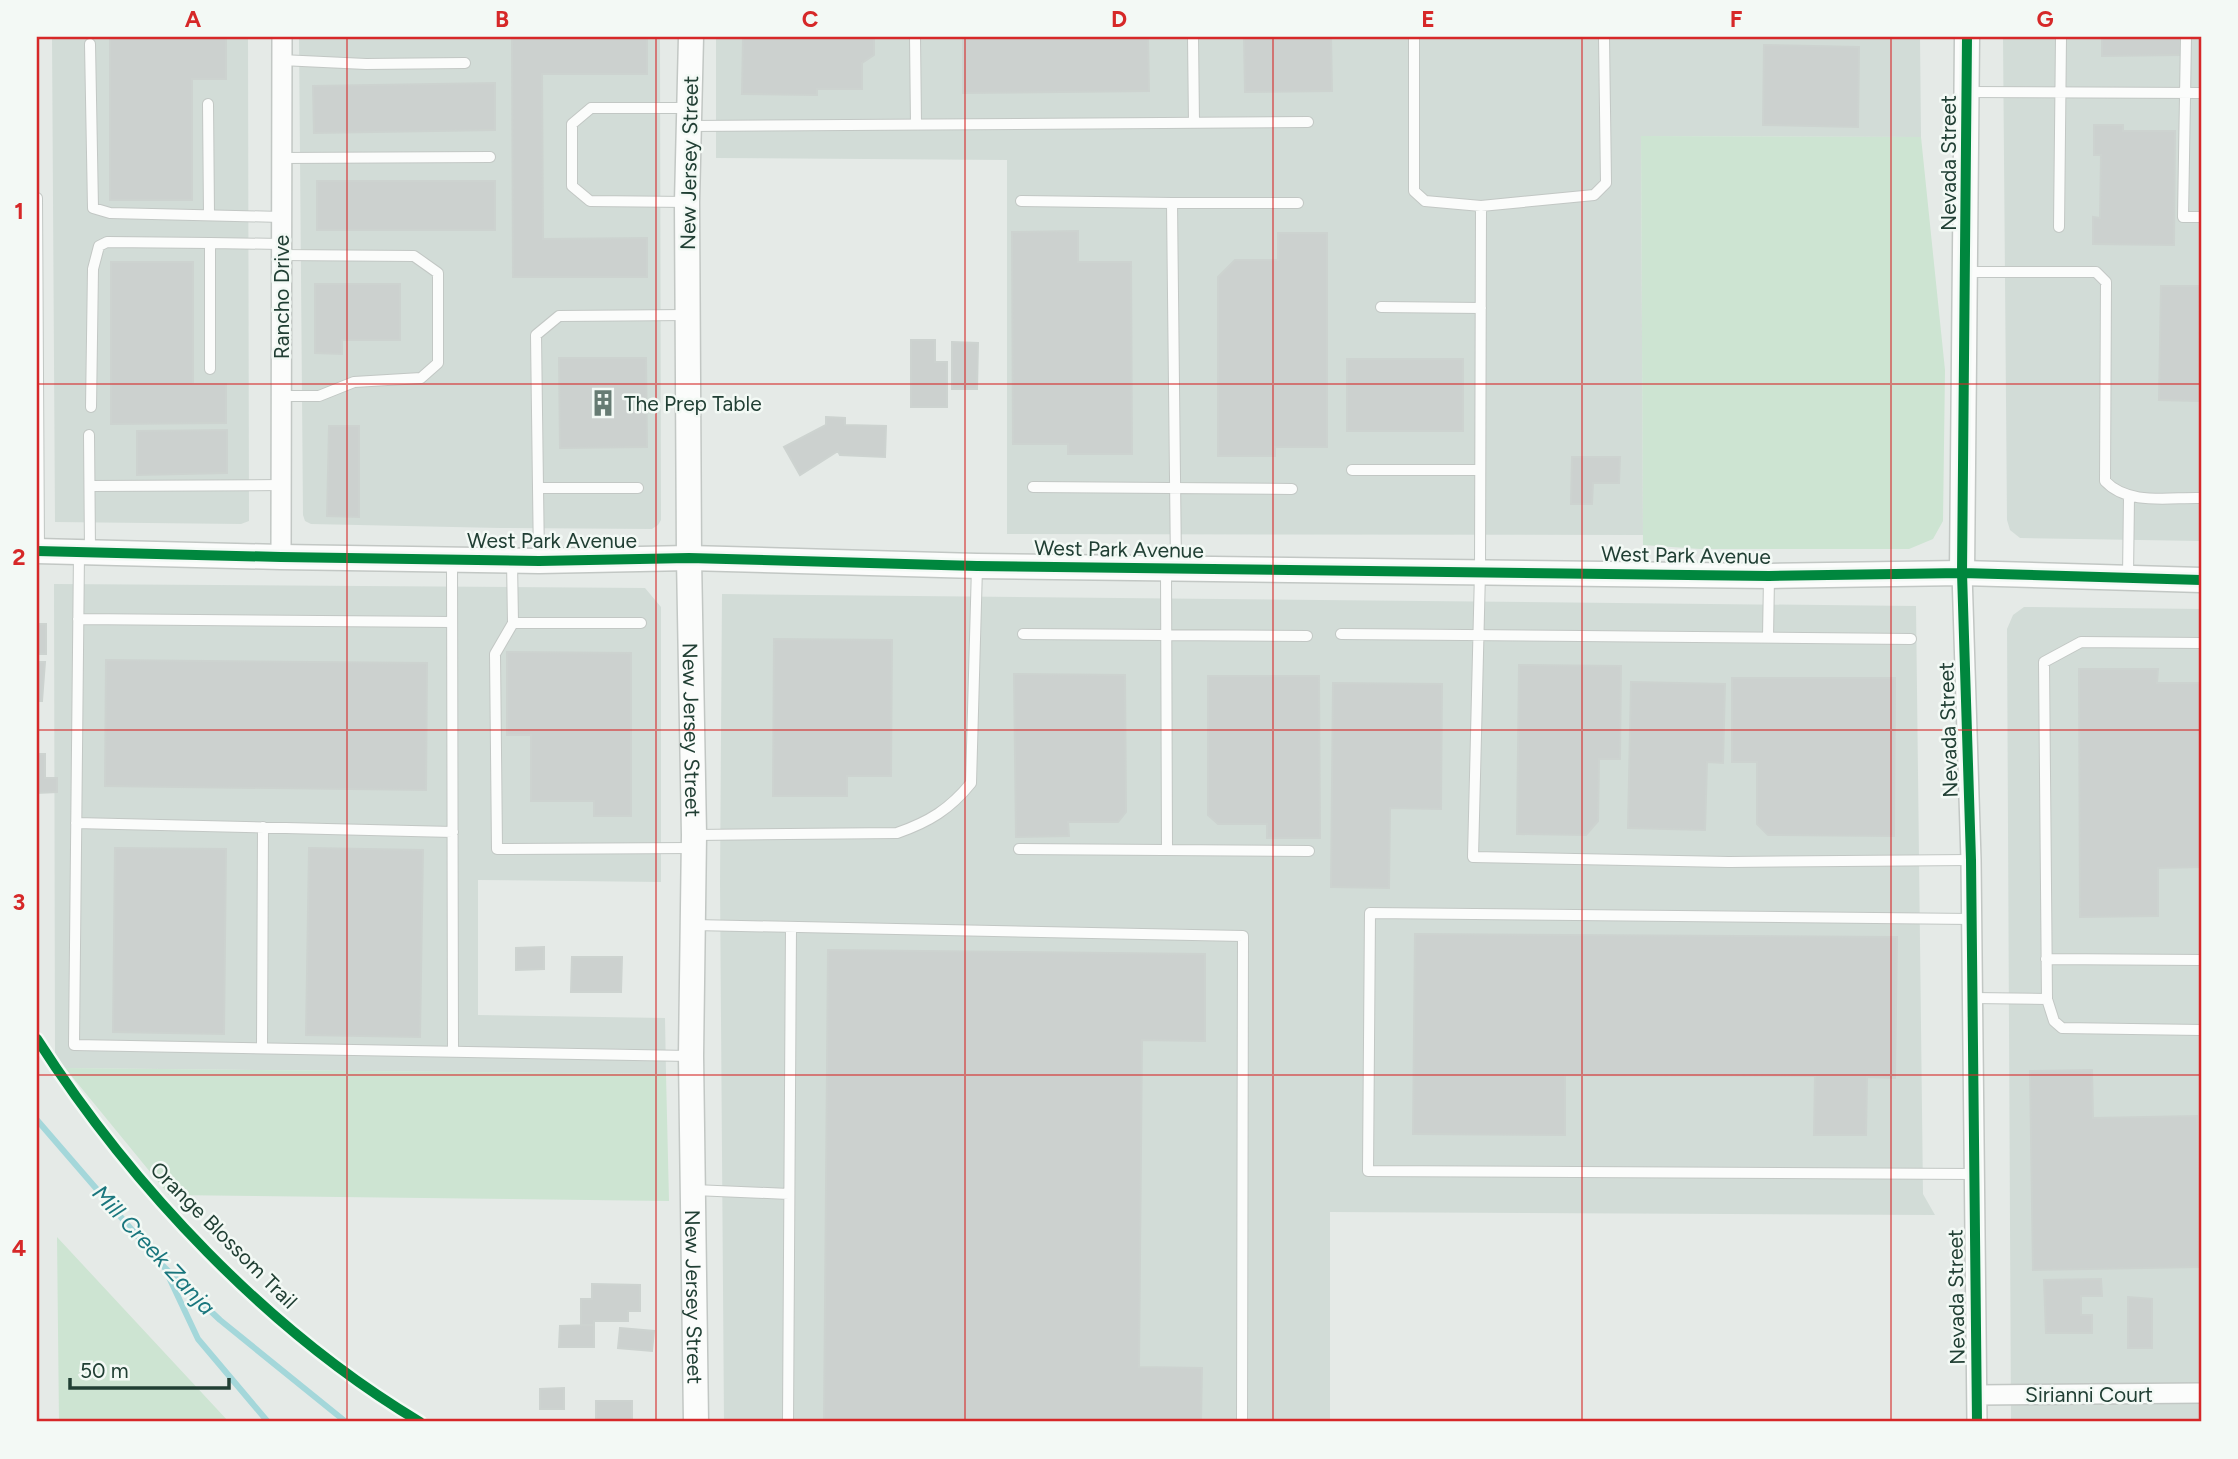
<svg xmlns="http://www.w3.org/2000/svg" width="2238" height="1459" viewBox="0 0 2238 1459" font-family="Figtree,sans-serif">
<rect width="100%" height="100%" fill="#e5eae7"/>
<path fill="#d2dcd7" d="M 52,37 L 248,37 L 249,521 L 241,524 L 55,522 Z
M 299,37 L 660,37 L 661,520 L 658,525 L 652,529 L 500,528 L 311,524 L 305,521 L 303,515 Z
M 716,37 L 1920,37 L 1921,137 L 1641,136 L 1643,535 L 1007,534 L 1007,160 L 716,158 Z
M 2003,37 L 2201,37 L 2201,541 L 2020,538 L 2010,530 L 2007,520 Z
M 54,584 L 645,588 L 661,607 L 661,882 L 478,880 L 478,1015 L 665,1018 L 666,1074 L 65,1068 L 55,1053 Z
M 722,594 L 1916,606 L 1923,1194 L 1935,1215 L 1330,1212 L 1330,1422 L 724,1422 L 720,884 Z
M 2024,607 L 2201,609 L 2201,1422 L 2011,1422 L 2007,629 L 2013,615 Z"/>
<path fill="#cde4d2" d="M 1641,136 L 1921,137 L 1945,370 L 1943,521 L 1933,539 L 1909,549 L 1700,549 L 1643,545 Z
M 65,1068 L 666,1074 L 669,1201 L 169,1195 Z
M 57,1237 L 229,1422 L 59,1422 Z"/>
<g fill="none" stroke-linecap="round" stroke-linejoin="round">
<path stroke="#a4d7da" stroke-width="6" d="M 37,1120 L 164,1267 L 220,1320 L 346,1422
M 166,1271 L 198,1339 L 268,1422"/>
</g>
<path fill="#ccd1cf" stroke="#cdd3d0" stroke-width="2" d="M 110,37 L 226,37 L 226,79 L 192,79 L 192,200 L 110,200 Z
M 743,37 L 874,37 L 874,55 L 862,63 L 862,89 L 817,89 L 817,95 L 742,94 Z
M 963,37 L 1148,37 L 1149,91 L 963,93 Z
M 1244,37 L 1331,37 L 1332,91 L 1245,92 Z
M 2102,37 L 2180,37 L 2180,55 L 2102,56 Z
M 647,38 L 647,74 L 542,74 L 543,239 L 647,238 L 647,277 L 513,277 L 512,39 Z
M 1764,45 L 1859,47 L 1858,127 L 1763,125 Z
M 495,83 L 495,130 L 314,133 L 313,86 Z
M 2094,125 L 2123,125 L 2123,131 L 2175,131 L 2174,245 L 2093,244 L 2093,217 L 2100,218 L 2101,155 L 2094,155 Z
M 317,181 L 495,181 L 495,230 L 317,230 Z
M 1078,231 L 1078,262 L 1131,262 L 1132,454 L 1068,454 L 1068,444 L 1013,444 L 1012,232 Z
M 1278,233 L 1327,233 L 1327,447 L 1275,447 L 1275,456 L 1218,456 L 1218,277 L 1235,260 L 1278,260 Z
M 111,262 L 193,262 L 193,384 L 226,384 L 226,423 L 111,424 Z
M 315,284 L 400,284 L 400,340 L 342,340 L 342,354 L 315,353 Z
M 2161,286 L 2200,286 L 2198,401 L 2159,400 Z
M 911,340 L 935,340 L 935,362 L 947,362 L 947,407 L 911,407 Z
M 952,342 L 978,343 L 977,389 L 952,389 Z
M 559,358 L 646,358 L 647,447 L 560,448 Z
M 1347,359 L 1463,359 L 1463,431 L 1347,431 Z
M 826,417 L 845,418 L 845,425 L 886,426 L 885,457 L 840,455 L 838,451 L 800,475 L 784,447 L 826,425 Z
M 329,426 L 359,426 L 359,517 L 327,516 Z
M 227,430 L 227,473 L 137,475 L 137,431 Z
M 1572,457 L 1620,457 L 1619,483 L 1593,483 L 1592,504 L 1571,504 Z
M 37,624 L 46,624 L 46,654 L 37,654 Z
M 774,639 L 892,640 L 891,776 L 847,776 L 847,796 L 773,796 Z
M 507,652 L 631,653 L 631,816 L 594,816 L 594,801 L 531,801 L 531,735 L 507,735 Z
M 106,660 L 427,663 L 426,790 L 105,786 Z
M 37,662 L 45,662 L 42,701 L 37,701 Z
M 1519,665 L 1621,666 L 1620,759 L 1599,759 L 1598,821 L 1586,835 L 1517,834 Z
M 2079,669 L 2158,669 L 2157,683 L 2201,683 L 2201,867 L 2158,868 L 2158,916 L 2080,917 Z
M 1014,674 L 1125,675 L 1126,812 L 1118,822 L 1068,822 L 1069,836 L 1016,837 Z
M 1208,676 L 1319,676 L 1320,838 L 1267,838 L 1267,824 L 1218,824 L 1208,815 Z
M 1732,678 L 1895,678 L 1894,836 L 1768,835 L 1757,824 L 1757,762 L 1732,762 Z
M 1631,682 L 1725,684 L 1723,763 L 1707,762 L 1705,830 L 1628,828 Z
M 1333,683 L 1442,684 L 1441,809 L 1390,808 L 1389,888 L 1331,887 Z
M 37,754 L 45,754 L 45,778 L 57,778 L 57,792 L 37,793 Z
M 115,848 L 226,849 L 224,1034 L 113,1032 Z
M 309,848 L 423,850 L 420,1037 L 306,1035 Z
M 1415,934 L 1897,937 L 1895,1078 L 1867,1077 L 1866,1135 L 1814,1135 L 1815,1076 L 1565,1075 L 1565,1135 L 1413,1134 Z
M 544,947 L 544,969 L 516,970 L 516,948 Z
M 828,950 L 1205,954 L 1205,1041 L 1142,1040 L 1139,1367 L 1202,1368 L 1201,1422 L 824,1422 Z
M 572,957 L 622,957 L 621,992 L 571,992 Z
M 2092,1070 L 2093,1118 L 2197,1116 L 2199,1267 L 2033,1270 L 2030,1071 Z
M 2101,1279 L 2102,1296 L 2081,1296 L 2081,1315 L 2092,1315 L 2092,1333 L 2046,1333 L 2044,1280 Z
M 592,1284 L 640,1285 L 640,1311 L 628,1311 L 628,1321 L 594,1321 L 594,1325 L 581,1325 L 581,1299 L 592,1299 Z
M 2128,1297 L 2152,1299 L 2152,1348 L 2128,1348 Z
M 594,1325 L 594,1347 L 559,1347 L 560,1326 Z
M 620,1328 L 654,1331 L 652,1351 L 618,1348 Z
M 564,1388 L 564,1409 L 540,1409 L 540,1389 Z
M 596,1401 L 632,1401 L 632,1422 L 596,1422 Z"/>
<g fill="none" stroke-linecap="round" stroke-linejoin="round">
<defs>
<path id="service" d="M 915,37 L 916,125
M 1193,37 L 1194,123
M 1414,37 L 1414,191 L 1425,201 L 1481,206 L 1594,195 L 1606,183 L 1604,37
M 2186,37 L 2183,217 L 2201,217
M 90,44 L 93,208 L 110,213 L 281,217
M 281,60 L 366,64 L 465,63
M 1968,92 L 2201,93
M 208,104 L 209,215
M 691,126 L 1308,122
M 281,158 L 490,157
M 37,198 L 39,551
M 1021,201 L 1172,203 L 1176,568
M 687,202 L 590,201 L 572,186 L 572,124 L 591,108 L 688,108
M 1172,203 L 1298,203
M 1481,206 L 1480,572 L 1473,857 L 1729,862 L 1971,860
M 2059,227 L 2061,37
M 1967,272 L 2096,272 L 2106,282 L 2105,481 C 2128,506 2170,497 2201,498
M 1381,307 L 1481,308
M 210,369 L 210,243 L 281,244
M 281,396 L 319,396 L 354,382 L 421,378 L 438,363 L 438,273 L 414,256 L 281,255
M 91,407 L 93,269 L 99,246 L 107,242 L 210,243
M 89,435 L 90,550
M 1352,470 L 1479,470
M 90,486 L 281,485
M 1033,487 L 1292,489
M 538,488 L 536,335 L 559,316 L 687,315
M 79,553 L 74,1045 L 690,1056
M 539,560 L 538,488 L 638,488
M 452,561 L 453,1051
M 512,561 L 513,623 L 495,654 L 497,849 L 692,848
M 1166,569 L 1167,850
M 2128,577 L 2129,497
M 78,619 L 452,622
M 513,623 L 641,623
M 1023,634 L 1307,636
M 1341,634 L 1911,639
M 1768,637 L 1769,578
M 76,823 L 453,832
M 695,835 L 897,833 C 929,822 950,809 971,783 L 977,567
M 1019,849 L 1309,851
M 1972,919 L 1370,913 L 1368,1171 L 1974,1174
M 694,925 L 1243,936 L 1242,1422
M 2046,959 L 2201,960
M 1973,998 L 2047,999 L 2044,662 L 2081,642 L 2201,643
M 2047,999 L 2054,1021 L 2062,1028 L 2201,1030
M 262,1048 L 263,827
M 694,1190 L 789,1194
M 788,1422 L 791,927"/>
<path id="minor" d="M 281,557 L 282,37
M 1962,573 L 1971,860 L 1977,1422
M 1977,1395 L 2201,1393"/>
<g id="tertiary">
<path id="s1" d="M 691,37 L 687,202 L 689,558 L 694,835 L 691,1056 L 696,1422"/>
<path d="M 37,551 L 281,557 L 539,561 L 689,558 L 977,566 L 1769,576 L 1962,573 L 2201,580"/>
<path d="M 1962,573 L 1967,37"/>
</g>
</defs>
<use href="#service" stroke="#c2c7c4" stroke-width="12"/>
<use href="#minor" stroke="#c2c7c4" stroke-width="22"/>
<use href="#tertiary" stroke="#c2c7c4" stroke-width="27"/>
<use href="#service" stroke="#fbfcfb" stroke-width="10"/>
<use href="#minor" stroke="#fbfcfb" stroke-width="19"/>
<use href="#tertiary" stroke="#fbfcfb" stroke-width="24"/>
<defs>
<path id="cycleway" d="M 1967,37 L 1962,573 L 1971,860 L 1977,1422
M 37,551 L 281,557 L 539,561 L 689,558 L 977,566 L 1769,576 L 1962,573 L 2201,580
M 37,1039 C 132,1187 269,1332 420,1422"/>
</defs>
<use href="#cycleway" stroke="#f3f9f5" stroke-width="15"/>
<use href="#cycleway" stroke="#00873e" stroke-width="10"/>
</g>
<path fill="none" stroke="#d62828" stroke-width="2" stroke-opacity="0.55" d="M 347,37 L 347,1422M 656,37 L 656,1422M 965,37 L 965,1422M 1273,37 L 1273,1422M 1582,37 L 1582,1422M 1891,37 L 1891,1422M 37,384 L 2201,384M 37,730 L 2201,730M 37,1075 L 2201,1075"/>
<defs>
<symbol id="building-bare" viewBox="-9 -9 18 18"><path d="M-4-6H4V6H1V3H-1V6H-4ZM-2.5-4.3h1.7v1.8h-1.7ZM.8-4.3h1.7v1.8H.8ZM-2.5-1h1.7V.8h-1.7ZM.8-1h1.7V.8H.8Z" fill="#667b73" stroke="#f3f9f5" stroke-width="2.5" paint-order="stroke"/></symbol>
</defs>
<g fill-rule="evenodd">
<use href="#building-bare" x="584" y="384" width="38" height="38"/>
</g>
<g text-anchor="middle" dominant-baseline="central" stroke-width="5" stroke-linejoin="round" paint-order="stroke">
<g font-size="21" fill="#213f34" stroke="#f3f9f5">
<text transform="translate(689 163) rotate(-89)">New Jersey Street</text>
<text transform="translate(1948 163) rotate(-90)">Nevada Street</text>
<text transform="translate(281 297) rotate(-90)">Rancho Drive</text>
<text x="552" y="540">West Park Avenue</text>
<text transform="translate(1119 549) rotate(1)">West Park Avenue</text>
<text transform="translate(1686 555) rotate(1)">West Park Avenue</text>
<text stroke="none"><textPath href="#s1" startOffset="693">New Jersey Street</textPath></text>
<text transform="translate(1948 730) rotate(-92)">Nevada Street</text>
<text transform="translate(224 1235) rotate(45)">Orange Blossom Trail</text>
<text stroke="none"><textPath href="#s1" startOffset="1260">New Jersey Street</textPath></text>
<text transform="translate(1956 1297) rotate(-91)">Nevada Street</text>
<text x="2089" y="1394">Sirianni Court</text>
</g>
<g font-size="21" fill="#213f34" stroke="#f3f9f5" text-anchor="start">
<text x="624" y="403">The Prep Table</text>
</g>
<g font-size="23" font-style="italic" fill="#19767d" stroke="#f3f9f5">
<text transform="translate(154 1250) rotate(47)">Mill Creek Zanja</text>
</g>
</g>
<rect width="2238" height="1459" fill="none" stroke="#f3f9f5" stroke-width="77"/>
<path d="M70 1378v10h159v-10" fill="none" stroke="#213f34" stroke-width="3.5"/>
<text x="80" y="1378" font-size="21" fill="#213f34" stroke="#f3f9f5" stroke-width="5" paint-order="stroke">50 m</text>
<rect x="38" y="38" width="2162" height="1382" fill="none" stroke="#d62828" stroke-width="2.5"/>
<g font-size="23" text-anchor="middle" font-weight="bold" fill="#d62828">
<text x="193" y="27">A</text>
<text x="502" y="27">B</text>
<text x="810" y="27">C</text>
<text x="1119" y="27">D</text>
<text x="1428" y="27">E</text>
<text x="1736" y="27">F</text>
<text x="2045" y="27">G</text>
<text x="19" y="219">1</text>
<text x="19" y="565">2</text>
<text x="19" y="910">3</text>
<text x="19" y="1256">4</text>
</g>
</svg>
